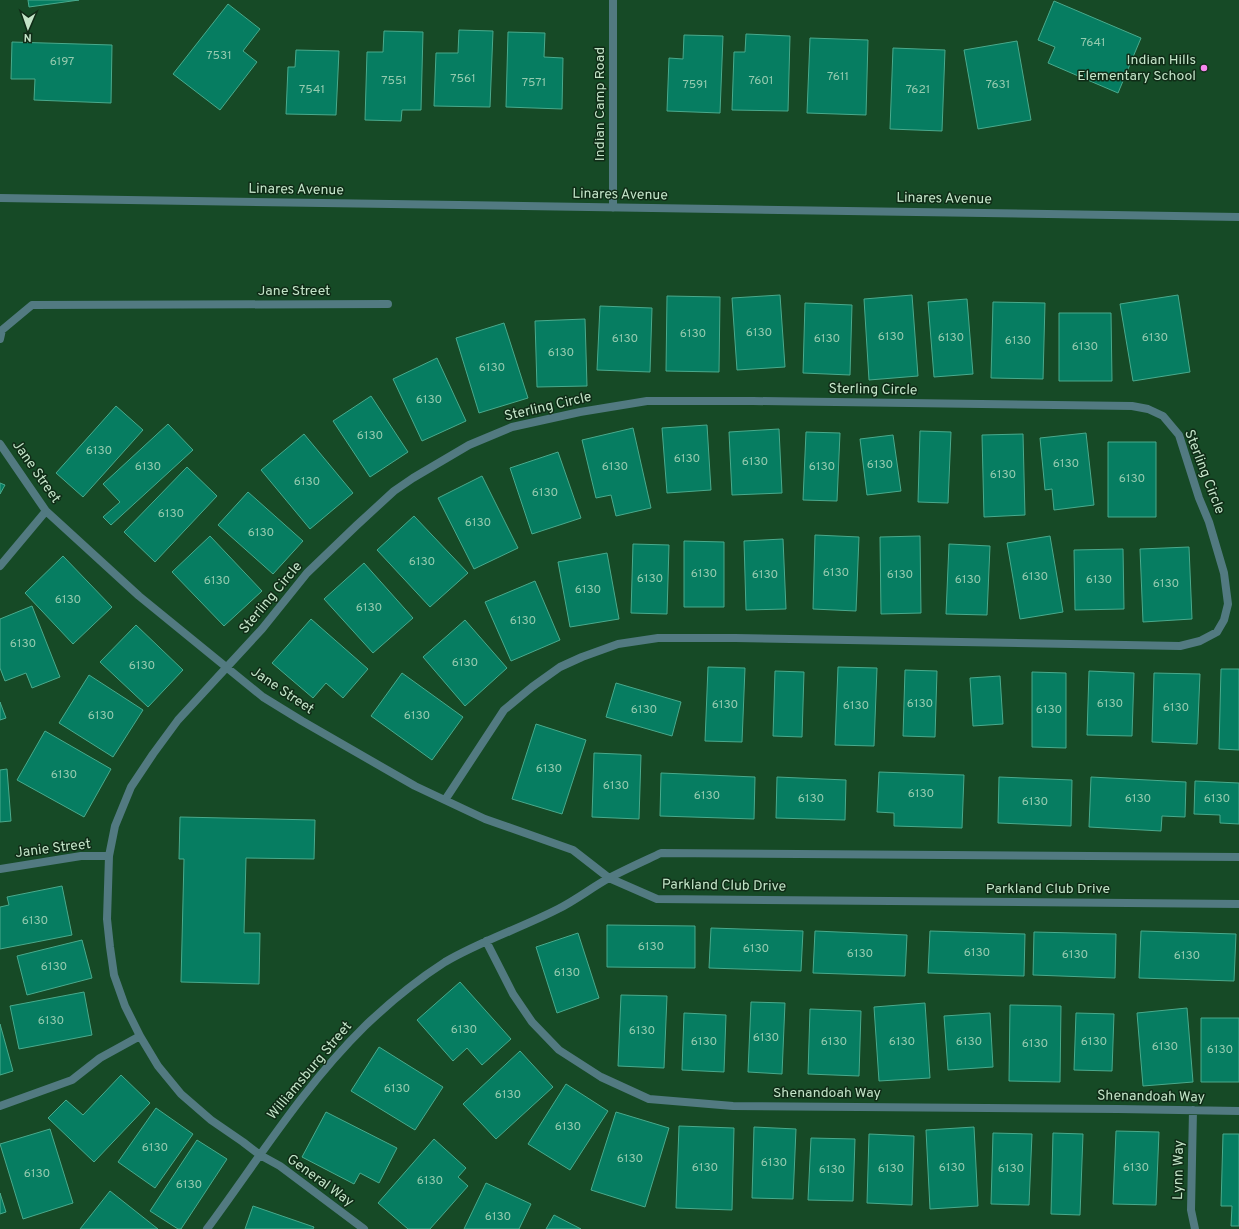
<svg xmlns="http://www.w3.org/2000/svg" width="1239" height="1229" viewBox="0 0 1239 1229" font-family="Overpass,sans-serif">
<rect width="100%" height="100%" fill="#164a26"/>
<path fill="#067d61" stroke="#49aa8c" d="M 28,0 L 79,0 L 29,7 Z
M 1054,1 L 1141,38 L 1118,93 L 1048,63 L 1055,47 L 1038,40 Z
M 228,4 L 260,29 L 243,51 L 257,62 L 220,110 L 173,74 Z
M 459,30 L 493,31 L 490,107 L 434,106 L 436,53 L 458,53 Z
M 384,31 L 423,32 L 421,110 L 402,110 L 401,121 L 365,120 L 367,52 L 383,52 Z
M 508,32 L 545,33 L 544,57 L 563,58 L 562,109 L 506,107 Z
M 746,34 L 790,36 L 788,111 L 732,110 L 734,52 L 745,52 Z
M 684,35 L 723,36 L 720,113 L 667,111 L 669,58 L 683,59 Z
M 810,38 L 868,40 L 866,115 L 807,113 Z
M 1017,41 L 1031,120 L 978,129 L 964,50 Z
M 12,42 L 112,45 L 111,103 L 34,100 L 35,79 L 11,79 Z
M 893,48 L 945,50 L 942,131 L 890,129 Z
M 296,50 L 339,51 L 336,115 L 286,114 L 288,67 L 295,67 Z
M 780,295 L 785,367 L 737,370 L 732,298 Z
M 912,295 L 918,376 L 869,380 L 864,299 Z
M 1178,295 L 1190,372 L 1133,381 L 1120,304 Z
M 667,296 L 720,297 L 719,372 L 666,371 Z
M 967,299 L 973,374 L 934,377 L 928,302 Z
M 993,302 L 1045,303 L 1043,379 L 991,378 Z
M 805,303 L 852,305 L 850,375 L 803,373 Z
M 600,306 L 652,308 L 650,372 L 597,370 Z
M 1059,313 L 1111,313 L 1112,381 L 1059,381 Z
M 585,319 L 587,386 L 537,387 L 535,321 Z
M 504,323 L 528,398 L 479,413 L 456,338 Z
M 437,358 L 466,421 L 422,441 L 393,379 Z
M 371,396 L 408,452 L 370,477 L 333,421 Z
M 116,406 L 143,430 L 83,497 L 56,473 Z
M 168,424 L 193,450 L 111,525 L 103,517 L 120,502 L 103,484 Z
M 707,425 L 711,490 L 667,493 L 662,428 Z
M 633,428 L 651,508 L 616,516 L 611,495 L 596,498 L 582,440 Z
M 779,429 L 782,493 L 732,495 L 729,432 Z
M 920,431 L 951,432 L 948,503 L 918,502 Z
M 806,432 L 840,433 L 837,501 L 803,500 Z
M 1086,433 L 1094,505 L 1054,510 L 1052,489 L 1045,490 L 1040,438 Z
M 304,434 L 353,493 L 310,529 L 261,470 Z
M 1023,434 L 1025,515 L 984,517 L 982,435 Z
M 893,435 L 901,491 L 867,495 L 860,439 Z
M 1108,442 L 1156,442 L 1156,517 L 1108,517 Z
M 558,452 L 581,518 L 532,534 L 510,468 Z
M 187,467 L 217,496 L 155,562 L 124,532 Z
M 482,476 L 518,548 L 474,569 L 438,498 Z
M 0,483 L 5,485 L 0,494 Z
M 248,492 L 303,541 L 273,574 L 218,525 Z
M 414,516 L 468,573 L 430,607 L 377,550 Z
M 815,535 L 859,537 L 856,611 L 813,609 Z
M 210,536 L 262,591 L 224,626 L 172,572 Z
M 920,536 L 921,613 L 881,614 L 880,537 Z
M 1050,536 L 1063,612 L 1020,619 L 1007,543 Z
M 783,539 L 786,609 L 746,610 L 744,541 Z
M 684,541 L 724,542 L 724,607 L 684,607 Z
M 633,544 L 669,545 L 667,614 L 631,613 Z
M 949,544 L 990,546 L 987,615 L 946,614 Z
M 1189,547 L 1192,619 L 1143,622 L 1140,549 Z
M 1123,549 L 1124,609 L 1075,610 L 1074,550 Z
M 607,553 L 619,619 L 570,627 L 558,562 Z
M 63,556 L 112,607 L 73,644 L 25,593 Z
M 364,563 L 413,618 L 373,653 L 324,599 Z
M 535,581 L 560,640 L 511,661 L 485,602 Z
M 32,606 L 60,677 L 32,688 L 26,673 L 5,681 L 0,668 L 0,619 Z
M 311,619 L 368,669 L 343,698 L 326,683 L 313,698 L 272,663 Z
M 465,620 L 507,668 L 465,706 L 423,657 Z
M 136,625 L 183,670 L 148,707 L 100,662 Z
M 708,667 L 745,668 L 742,742 L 705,741 Z
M 838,667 L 877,668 L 874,746 L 835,745 Z
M 1221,669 L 1239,669 L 1239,750 L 1219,749 Z
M 905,670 L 937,671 L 935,737 L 903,736 Z
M 775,671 L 804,672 L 802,737 L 773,736 Z
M 1089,671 L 1134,673 L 1132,736 L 1087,735 Z
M 1032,672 L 1066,673 L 1066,748 L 1032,747 Z
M 402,673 L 463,717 L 432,760 L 371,716 Z
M 1154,673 L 1200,674 L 1197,744 L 1152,742 Z
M 89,675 L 143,710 L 113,757 L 59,723 Z
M 1000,676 L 1003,724 L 973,726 L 970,678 Z
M 616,683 L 681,702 L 672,736 L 606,717 Z
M 0,702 L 6,718 L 0,720 Z
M 536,724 L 586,740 L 562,814 L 512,799 Z
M 45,731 L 111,769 L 84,817 L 17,780 Z
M 594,753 L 641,755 L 639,819 L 592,817 Z
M 7,769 L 11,821 L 0,822 L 0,770 Z
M 879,772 L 964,775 L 962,828 L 894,826 L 894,813 L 877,812 Z
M 661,773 L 755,777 L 754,819 L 660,816 Z
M 777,777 L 846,780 L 845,820 L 776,818 Z
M 999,777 L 1072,780 L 1071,826 L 998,823 Z
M 1091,777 L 1186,782 L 1185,817 L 1162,816 L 1161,831 L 1089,827 Z
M 1195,781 L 1239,783 L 1239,824 L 1220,823 L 1220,815 L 1194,814 Z
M 180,817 L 315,820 L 314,859 L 246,858 L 244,933 L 260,933 L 259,984 L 181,982 L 184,859 L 179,859 Z
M 62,886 L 72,935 L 0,949 L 0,907 L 9,905 L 7,897 Z
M 607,925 L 695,926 L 695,968 L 607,967 Z
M 711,928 L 803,931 L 801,971 L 709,968 Z
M 815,931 L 907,935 L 905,976 L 813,973 Z
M 930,931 L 1025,934 L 1024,976 L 928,973 Z
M 1141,931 L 1236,934 L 1234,981 L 1139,978 Z
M 1034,932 L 1116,934 L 1115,978 L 1033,975 Z
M 578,933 L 599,998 L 557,1013 L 536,947 Z
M 82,940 L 92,978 L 27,995 L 17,956 Z
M 460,982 L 511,1039 L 482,1065 L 467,1048 L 453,1061 L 417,1020 Z
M 84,992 L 92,1035 L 19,1049 L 10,1006 Z
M 621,995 L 667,996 L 664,1068 L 618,1066 Z
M 751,1002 L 785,1003 L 782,1074 L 748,1072 Z
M 925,1003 L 930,1078 L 879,1081 L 874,1007 Z
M 1010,1005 L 1061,1006 L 1060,1082 L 1009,1081 Z
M 1187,1008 L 1193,1082 L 1143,1086 L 1137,1013 Z
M 810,1009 L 861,1011 L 859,1076 L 808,1074 Z
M 684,1013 L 726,1015 L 724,1072 L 682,1070 Z
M 990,1013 L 993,1067 L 948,1070 L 944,1016 Z
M 1076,1013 L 1114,1014 L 1112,1071 L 1074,1070 Z
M 1201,1018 L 1239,1018 L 1239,1082 L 1201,1082 Z
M 0,1024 L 13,1071 L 0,1075 Z
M 379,1047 L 443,1087 L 415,1130 L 351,1091 Z
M 520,1051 L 553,1087 L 496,1139 L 463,1104 Z
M 121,1075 L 150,1103 L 94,1162 L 48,1118 L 66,1100 L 83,1115 Z
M 566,1084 L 608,1111 L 570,1170 L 528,1144 Z
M 156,1108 L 193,1134 L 155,1188 L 118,1162 Z
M 326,1112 L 397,1148 L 379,1183 L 360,1173 L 354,1184 L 302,1157 Z
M 616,1112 L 669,1128 L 645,1207 L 591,1190 Z
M 679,1126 L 734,1128 L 732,1210 L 676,1208 Z
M 754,1127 L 796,1129 L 793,1199 L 752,1198 Z
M 974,1127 L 978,1206 L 930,1209 L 926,1130 Z
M 50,1129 L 73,1203 L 23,1219 L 0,1144 Z
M 1116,1131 L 1159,1132 L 1156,1205 L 1113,1204 Z
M 993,1133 L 1032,1134 L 1029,1205 L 991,1204 Z
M 1053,1133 L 1083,1134 L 1080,1215 L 1051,1214 Z
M 869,1134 L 914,1136 L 912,1205 L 867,1203 Z
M 1223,1134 L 1239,1134 L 1239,1226 L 1231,1226 L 1232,1206 L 1221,1206 Z
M 811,1138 L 855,1139 L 853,1201 L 808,1200 Z
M 434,1139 L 466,1168 L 458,1177 L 468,1186 L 430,1229 L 408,1229 L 378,1203 Z
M 197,1140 L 227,1159 L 181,1229 L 178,1229 L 150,1211 Z
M 486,1183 L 531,1204 L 519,1229 L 464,1229 Z
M 110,1191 L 158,1229 L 80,1229 Z
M 0,1193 L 6,1212 L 0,1214 Z
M 253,1206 L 314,1227 L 313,1229 L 245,1229 Z
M 554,1215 L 581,1229 L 546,1229 Z"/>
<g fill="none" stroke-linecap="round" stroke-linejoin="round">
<path stroke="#527a81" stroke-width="8" d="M 613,0 L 613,208
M 0,198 L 1239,217
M 0,339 L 2,330 L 32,305 L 388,304
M 0,444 L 46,511 L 139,596 L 263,697 L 302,721 L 415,786 L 485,819 L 573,850 L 609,878 L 657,899 L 1239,904
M 0,566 L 46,511
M 0,869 L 81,856 L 109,856
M 486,941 L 513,994 L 532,1022 L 559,1050 L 601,1077 L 649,1099 L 733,1106 L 1118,1109 L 1239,1111
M 0,1106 L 72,1080 L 100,1058 L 140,1036
M 1193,1110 L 1191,1210 L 1195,1229
M 207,1229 C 258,1160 303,1087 365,1026 C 389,1003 417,980 445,962 C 481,941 521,928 558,909 C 576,900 591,888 609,878 C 626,869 644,861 661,853 L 1239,857
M 364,1229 L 280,1166 L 260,1155 L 243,1142 L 211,1120 L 181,1094 L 158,1066 L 140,1036 L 125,1006 L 114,975 L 110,947 L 107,919 L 109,856 L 115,826 L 131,787 L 153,754 L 178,720 L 262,629 L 307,573 L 357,525 L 394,491 L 413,478 L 469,445 L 512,427 L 580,412 L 647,401 L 753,401 L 1132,406 L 1148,409 L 1163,416 L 1179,435 L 1199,498 L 1209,522 L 1224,573 L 1228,604 L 1224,620 L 1217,632 L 1200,641 L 1180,646 L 735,638 L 658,638 L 618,644 L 582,657 L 560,667 L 532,687 L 504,710 L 445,800"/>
</g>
<circle fill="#f688ed" stroke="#102c17" stroke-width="1.5" cx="1204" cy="68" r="4"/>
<g text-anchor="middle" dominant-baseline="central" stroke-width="3" stroke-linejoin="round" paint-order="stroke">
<g font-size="12" fill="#94caae">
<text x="1093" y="43">7641</text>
<text x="219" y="56">7531</text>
<text x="62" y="62">6197</text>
<text x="838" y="77">7611</text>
<text x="463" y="79">7561</text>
<text x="394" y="81">7551</text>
<text x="761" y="81">7601</text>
<text x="534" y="83">7571</text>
<text x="695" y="85">7591</text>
<text x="998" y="85">7631</text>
<text x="312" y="90">7541</text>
<text x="918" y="90">7621</text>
<text x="759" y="333">6130</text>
<text x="693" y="334">6130</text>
<text x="891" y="337">6130</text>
<text x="951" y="338">6130</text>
<text x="1155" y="338">6130</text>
<text x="625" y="339">6130</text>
<text x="827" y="339">6130</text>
<text x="1018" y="341">6130</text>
<text x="1085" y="347">6130</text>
<text x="561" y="353">6130</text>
<text x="492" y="368">6130</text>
<text x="429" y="400">6130</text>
<text x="370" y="436">6130</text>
<text x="99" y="451">6130</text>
<text x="687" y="459">6130</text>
<text x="755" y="462">6130</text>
<text x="1066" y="464">6130</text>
<text x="880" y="465">6130</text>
<text x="148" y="467">6130</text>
<text x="615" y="467">6130</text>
<text x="822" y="467">6130</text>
<text x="1003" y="475">6130</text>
<text x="1132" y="479">6130</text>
<text x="307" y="482">6130</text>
<text x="545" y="493">6130</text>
<text x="171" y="514">6130</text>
<text x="478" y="523">6130</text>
<text x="261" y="533">6130</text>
<text x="422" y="562">6130</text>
<text x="836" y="573">6130</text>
<text x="704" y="574">6130</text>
<text x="765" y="575">6130</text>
<text x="900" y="575">6130</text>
<text x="1035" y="577">6130</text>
<text x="650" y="579">6130</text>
<text x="968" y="580">6130</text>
<text x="1099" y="580">6130</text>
<text x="217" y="581">6130</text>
<text x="1166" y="584">6130</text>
<text x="588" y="590">6130</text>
<text x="68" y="600">6130</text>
<text x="369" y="608">6130</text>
<text x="523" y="621">6130</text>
<text x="23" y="644">6130</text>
<text x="465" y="663">6130</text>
<text x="142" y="666">6130</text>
<text x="920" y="704">6130</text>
<text x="1110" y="704">6130</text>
<text x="725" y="705">6130</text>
<text x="856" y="706">6130</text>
<text x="1176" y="708">6130</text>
<text x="644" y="710">6130</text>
<text x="1049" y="710">6130</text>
<text x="101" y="716">6130</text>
<text x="417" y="716">6130</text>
<text x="549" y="769">6130</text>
<text x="64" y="775">6130</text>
<text x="616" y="786">6130</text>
<text x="921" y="794">6130</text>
<text x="707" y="796">6130</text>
<text x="811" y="799">6130</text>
<text x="1138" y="799">6130</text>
<text x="1217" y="799">6130</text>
<text x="1035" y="802">6130</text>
<text x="35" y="921">6130</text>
<text x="651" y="947">6130</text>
<text x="756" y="949">6130</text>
<text x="977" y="953">6130</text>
<text x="860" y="954">6130</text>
<text x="1075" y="955">6130</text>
<text x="1187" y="956">6130</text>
<text x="54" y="967">6130</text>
<text x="567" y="973">6130</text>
<text x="51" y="1021">6130</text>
<text x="464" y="1030">6130</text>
<text x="642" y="1031">6130</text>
<text x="766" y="1038">6130</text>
<text x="704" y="1042">6130</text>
<text x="834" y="1042">6130</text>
<text x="902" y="1042">6130</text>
<text x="969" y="1042">6130</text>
<text x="1094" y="1042">6130</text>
<text x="1035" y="1044">6130</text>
<text x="1165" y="1047">6130</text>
<text x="1220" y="1050">6130</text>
<text x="397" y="1089">6130</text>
<text x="508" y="1095">6130</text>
<text x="568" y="1127">6130</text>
<text x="155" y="1148">6130</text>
<text x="630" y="1159">6130</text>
<text x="774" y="1163">6130</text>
<text x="705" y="1168">6130</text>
<text x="952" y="1168">6130</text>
<text x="1136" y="1168">6130</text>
<text x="891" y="1169">6130</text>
<text x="1011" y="1169">6130</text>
<text x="832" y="1170">6130</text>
<text x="37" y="1174">6130</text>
<text x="430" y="1181">6130</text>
<text x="189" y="1185">6130</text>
<text x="498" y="1217">6130</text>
</g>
<g font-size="14" fill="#c3e4c8" stroke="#102c17" text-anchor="end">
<text x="1196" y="60">Indian Hills<tspan x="1196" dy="16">Elementary School</tspan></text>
</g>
<g font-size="14" fill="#c3e4c8" stroke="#102c17">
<text transform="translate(600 104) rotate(-90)">Indian Camp Road</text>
<text transform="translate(296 190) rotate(1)">Linares Avenue</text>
<text transform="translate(620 195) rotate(1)">Linares Avenue</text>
<text transform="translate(944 199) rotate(1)">Linares Avenue</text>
<text x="294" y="291">Jane Street</text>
<text transform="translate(873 390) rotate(1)">Sterling Circle</text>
<text transform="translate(548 407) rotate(-13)">Sterling Circle</text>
<text transform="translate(36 472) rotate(55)">Jane Street</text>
<text transform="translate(1204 472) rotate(69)">Sterling Circle</text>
<text transform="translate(271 598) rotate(-50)">Sterling Circle</text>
<text transform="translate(282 691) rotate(34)">Jane Street</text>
<text transform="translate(53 849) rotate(-7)">Janie Street</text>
<text transform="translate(724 886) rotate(1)">Parkland Club Drive</text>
<text x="1048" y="889">Parkland Club Drive</text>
<text transform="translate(310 1071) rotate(-50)">Williamsburg Street</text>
<text x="827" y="1093">Shenandoah Way</text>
<text transform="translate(1151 1097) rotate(1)">Shenandoah Way</text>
<text transform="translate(1179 1170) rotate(-89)">Lynn Way</text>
<text transform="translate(320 1181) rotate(36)">General Way</text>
</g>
</g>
<g transform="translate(28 28) rotate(182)" stroke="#102c17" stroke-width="3" paint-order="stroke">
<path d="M0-3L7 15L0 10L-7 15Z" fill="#c3e4c8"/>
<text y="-6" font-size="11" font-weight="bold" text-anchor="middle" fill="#c3e4c8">N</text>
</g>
</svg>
